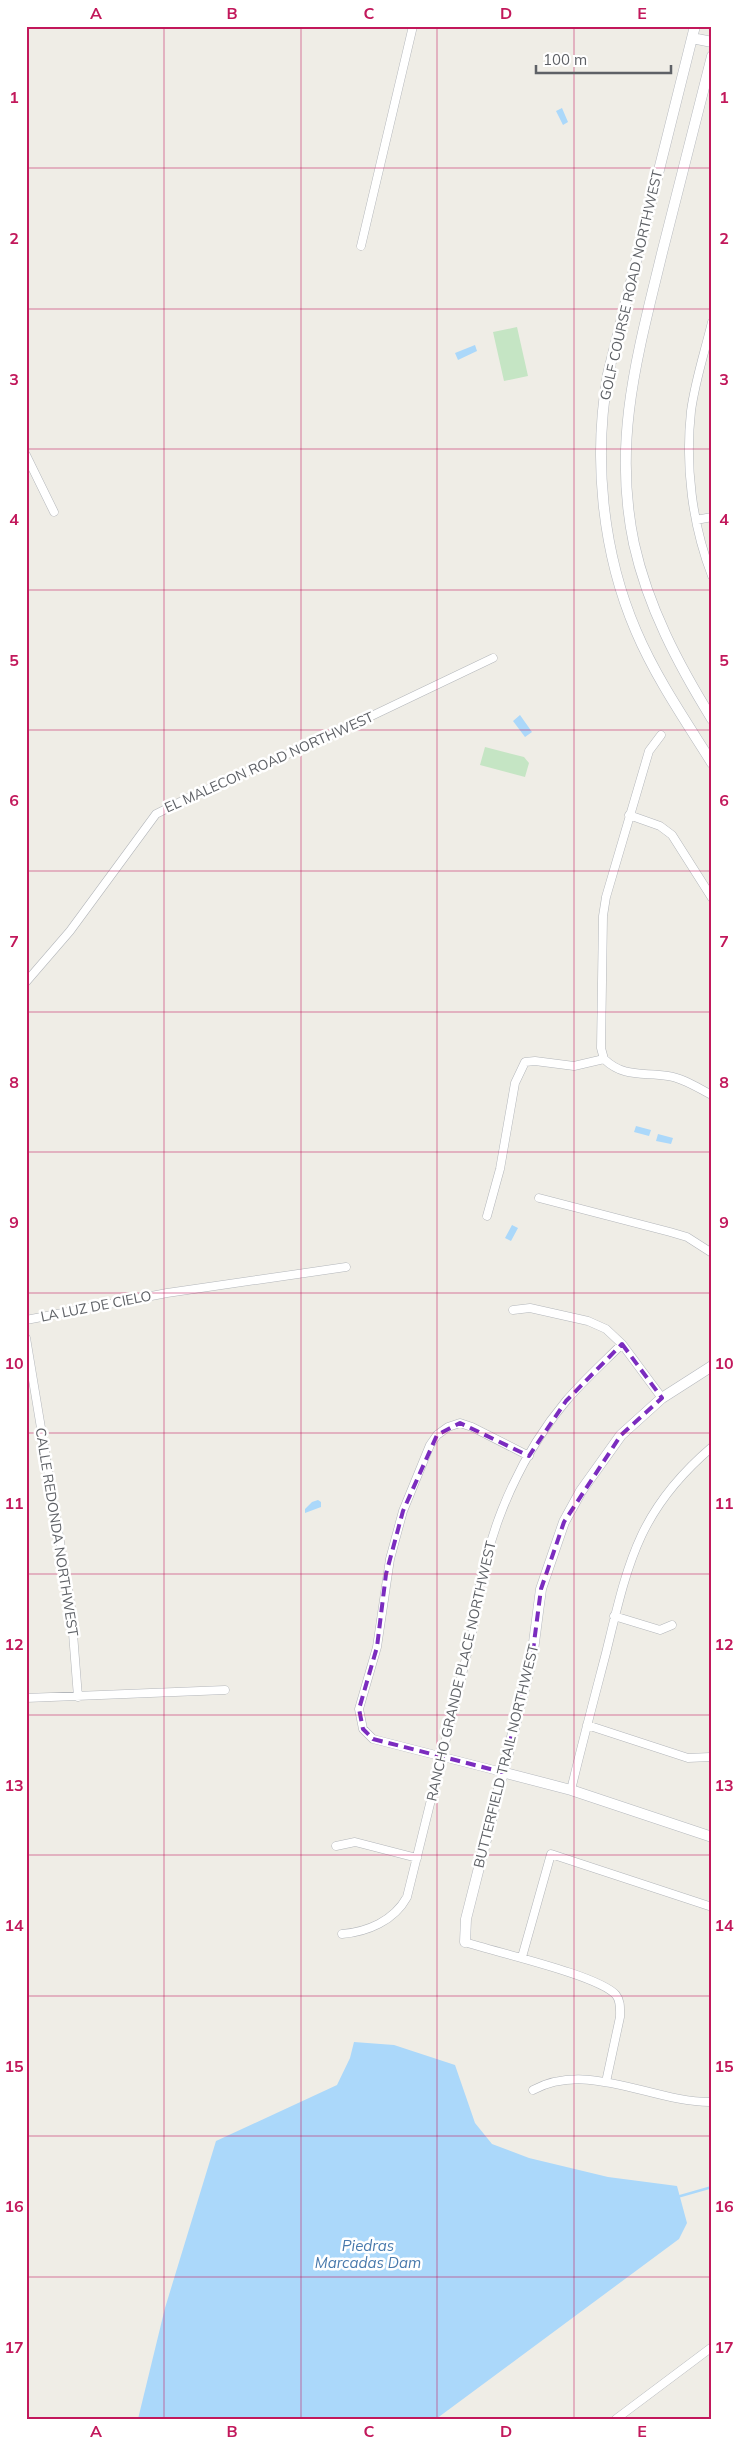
<svg xmlns="http://www.w3.org/2000/svg" width="738" height="2445" viewBox="0 0 738 2445" font-family="Mulish,sans-serif">
<rect width="100%" height="100%" fill="#efede6"/>
<path fill="#c5e5c4" d="M 517,327 L 528,376 L 504,381 L 493,332 Z
M 485,747 L 524,757 L 529,763 L 525,777 L 480,765 Z"/>
<path fill="#abd8fa" d="M 562,108 L 568,122 L 563,125 L 556,111 Z
M 475,345 L 477,351 L 458,360 L 455,353 Z
M 520,715 L 532,732 L 525,737 L 513,721 Z
M 636,1126 L 651,1130 L 649,1136 L 634,1132 Z
M 658,1134 L 673,1138 L 671,1144 L 656,1141 Z
M 512,1225 L 518,1228 L 511,1241 L 505,1238 Z
M 318,1500 L 321,1502 L 321,1507 L 305,1513 L 305,1509 L 312,1502 Z
M 354,2042 L 394,2045 L 455,2065 L 475,2123 L 492,2144 L 529,2158 L 608,2177 L 677,2186 L 687,2223 L 679,2239 L 436,2419 L 138,2419 L 165,2308 L 216,2141 L 337,2085 L 350,2058 Z"/>
<g fill="none" stroke-linecap="round" stroke-linejoin="round">
<path stroke="#abd8fa" stroke-width="2.5" d="M 677,2197 L 712,2187"/>
<defs>
<path id="street" d="M 361,246 L 413,26
M 712,322 C 705,351 695,381 691,411 C 685,466 692,524 712,576
M 26,455 L 54,512
M 696,520 L 712,517
M 629,815 L 660,826 L 672,835 L 712,898
M 26,982 L 70,931 L 156,814 L 188,798 L 338,732 L 493,658
M 604,1059 L 601,1048 L 603,916 L 606,897 L 649,751 L 661,735
M 539,1198 L 670,1232 L 687,1237 L 712,1253
M 487,1216 L 500,1169 L 515,1083 L 525,1062 L 535,1061 L 574,1066 L 604,1059 C 624,1078 642,1072 668,1076 C 683,1078 698,1088 712,1095
M 513,1310 L 530,1308 L 588,1321 L 606,1329 L 622,1344 L 662,1398
M 26,1320 L 167,1293 L 346,1267
M 26,1338 L 71,1608 L 78,1697
M 614,1616 L 660,1630 L 672,1625
M 26,1698 L 225,1690
M 587,1725 L 688,1758 L 710,1757
M 502,1772 L 373,1739 L 363,1729 L 359,1709 L 377,1647 L 390,1559 L 403,1511 L 430,1445 L 437,1435 L 448,1427 L 460,1423 L 472,1427 L 529,1456
M 571,1790 C 582,1744 594,1699 606,1653 C 628,1563 638,1510 712,1447
M 336,1846 L 355,1842 L 417,1858
M 342,1934 C 367,1932 394,1921 407,1897 L 472,1634 C 481,1550 511,1467 566,1401 C 583,1381 603,1363 622,1344
M 465,1942 C 494,1952 599,1975 616,1995 C 621,2001 620,2009 620,2017 L 606,2082
M 522,1957 L 551,1854 L 712,1907
M 533,2090 C 589,2060 653,2103 712,2102
M 616,2419 L 712,2347"/>
<path id="secondary" d="M 695,26 L 608,374 C 593,458 602,552 636,631 C 656,678 685,720 712,763
M 692,38 L 712,42
M 712,56 C 695,122 679,188 662,253 C 638,353 612,440 634,544 C 648,607 678,664 712,719
M 502,1772 L 571,1790 L 712,1837
M 465,1942 L 466,1919 L 532,1658 L 541,1589 L 564,1522 L 581,1491 L 621,1435 L 662,1398 L 712,1366"/>
</defs>
<use href="#street" stroke="#b3b6ba" stroke-width="9"/>
<use href="#secondary" stroke="#b5b8bd" stroke-width="11"/>
<use href="#street" stroke="#fff" stroke-width="8"/>
<use href="#secondary" stroke="#fff" stroke-width="10"/>
</g>
<path fill="none" stroke="#7b2cbf" stroke-width="4" stroke-dasharray="10 6" stroke-linejoin="round" d="M 622,1344 L 662,1398 L 621,1435 L 564,1522 L 541,1589 L 532,1658 L 502,1772 L 373,1739 L 363,1729 L 359,1709 L 377,1647 L 386,1574 L 403,1511 L 437,1435 L 460,1423 L 529,1456 L 566,1401 Z"/>
<path fill="none" stroke="#c2185b" stroke-width="1" stroke-opacity="0.55" d="M 164,26 L 164,2419M 301,26 L 301,2419M 437,26 L 437,2419M 574,26 L 574,2419M 26,168 L 712,168M 26,309 L 712,309M 26,449 L 712,449M 26,590 L 712,590M 26,730 L 712,730M 26,871 L 712,871M 26,1012 L 712,1012M 26,1152 L 712,1152M 26,1293 L 712,1293M 26,1433 L 712,1433M 26,1574 L 712,1574M 26,1715 L 712,1715M 26,1855 L 712,1855M 26,1996 L 712,1996M 26,2136 L 712,2136M 26,2277 L 712,2277"/>
<g text-anchor="middle" dominant-baseline="central" stroke-width="5" stroke-linejoin="round" paint-order="stroke">
<g font-size="14" fill="#5e6166" stroke="#fff">
<text transform="translate(631 285) rotate(-77)">GOLF COURSE ROAD NORTHWEST</text>
<text transform="translate(269 762) rotate(-24)">EL MALECON ROAD NORTHWEST</text>
<text transform="translate(96 1306) rotate(-11)">LA LUZ DE CIELO</text>
<text transform="translate(57 1532) rotate(81)">CALLE REDONDA NORTHWEST</text>
<text transform="translate(461 1671) rotate(-77)">RANCHO GRANDE PLACE NORTHWEST</text>
<text transform="translate(506 1756) rotate(-76)">BUTTERFIELD TRAIL NORTHWEST</text>
</g>
<g font-size="15" font-style="italic" fill="#4879ac" stroke="#fff">
<text x="368" y="2245">Piedras<tspan x="368" dy="17">Marcadas Dam</tspan></text>
</g>
</g>
<rect width="738" height="2445" fill="none" stroke="#ffffff" stroke-width="55"/>
<path d="M536 65v8h135v-8" fill="none" stroke="#5e6166" stroke-width="2.5"/>
<text x="543" y="65" font-size="15" fill="#5e6166" stroke="#ffffff" stroke-width="4" paint-order="stroke">100 m</text>
<rect x="28" y="28" width="682" height="2390" fill="none" stroke="#c2185b" stroke-width="2"/>
<g font-size="16" text-anchor="middle" font-weight="bold" fill="#c2185b">
<text x="96" y="19">A</text>
<text x="232" y="19">B</text>
<text x="369" y="19">C</text>
<text x="506" y="19">D</text>
<text x="642" y="19">E</text>
<text x="14" y="103">1</text>
<text x="724" y="103">1</text>
<text x="14" y="244">2</text>
<text x="724" y="244">2</text>
<text x="14" y="385">3</text>
<text x="724" y="385">3</text>
<text x="14" y="525">4</text>
<text x="724" y="525">4</text>
<text x="14" y="666">5</text>
<text x="724" y="666">5</text>
<text x="14" y="806">6</text>
<text x="724" y="806">6</text>
<text x="14" y="947">7</text>
<text x="724" y="947">7</text>
<text x="14" y="1088">8</text>
<text x="724" y="1088">8</text>
<text x="14" y="1228">9</text>
<text x="724" y="1228">9</text>
<text x="14" y="1369">10</text>
<text x="724" y="1369">10</text>
<text x="14" y="1509">11</text>
<text x="724" y="1509">11</text>
<text x="14" y="1650">12</text>
<text x="724" y="1650">12</text>
<text x="14" y="1791">13</text>
<text x="724" y="1791">13</text>
<text x="14" y="1931">14</text>
<text x="724" y="1931">14</text>
<text x="14" y="2072">15</text>
<text x="724" y="2072">15</text>
<text x="14" y="2212">16</text>
<text x="724" y="2212">16</text>
<text x="14" y="2353">17</text>
<text x="724" y="2353">17</text>
<text x="96" y="2437">A</text>
<text x="232" y="2437">B</text>
<text x="369" y="2437">C</text>
<text x="506" y="2437">D</text>
<text x="642" y="2437">E</text>
</g>
</svg>
